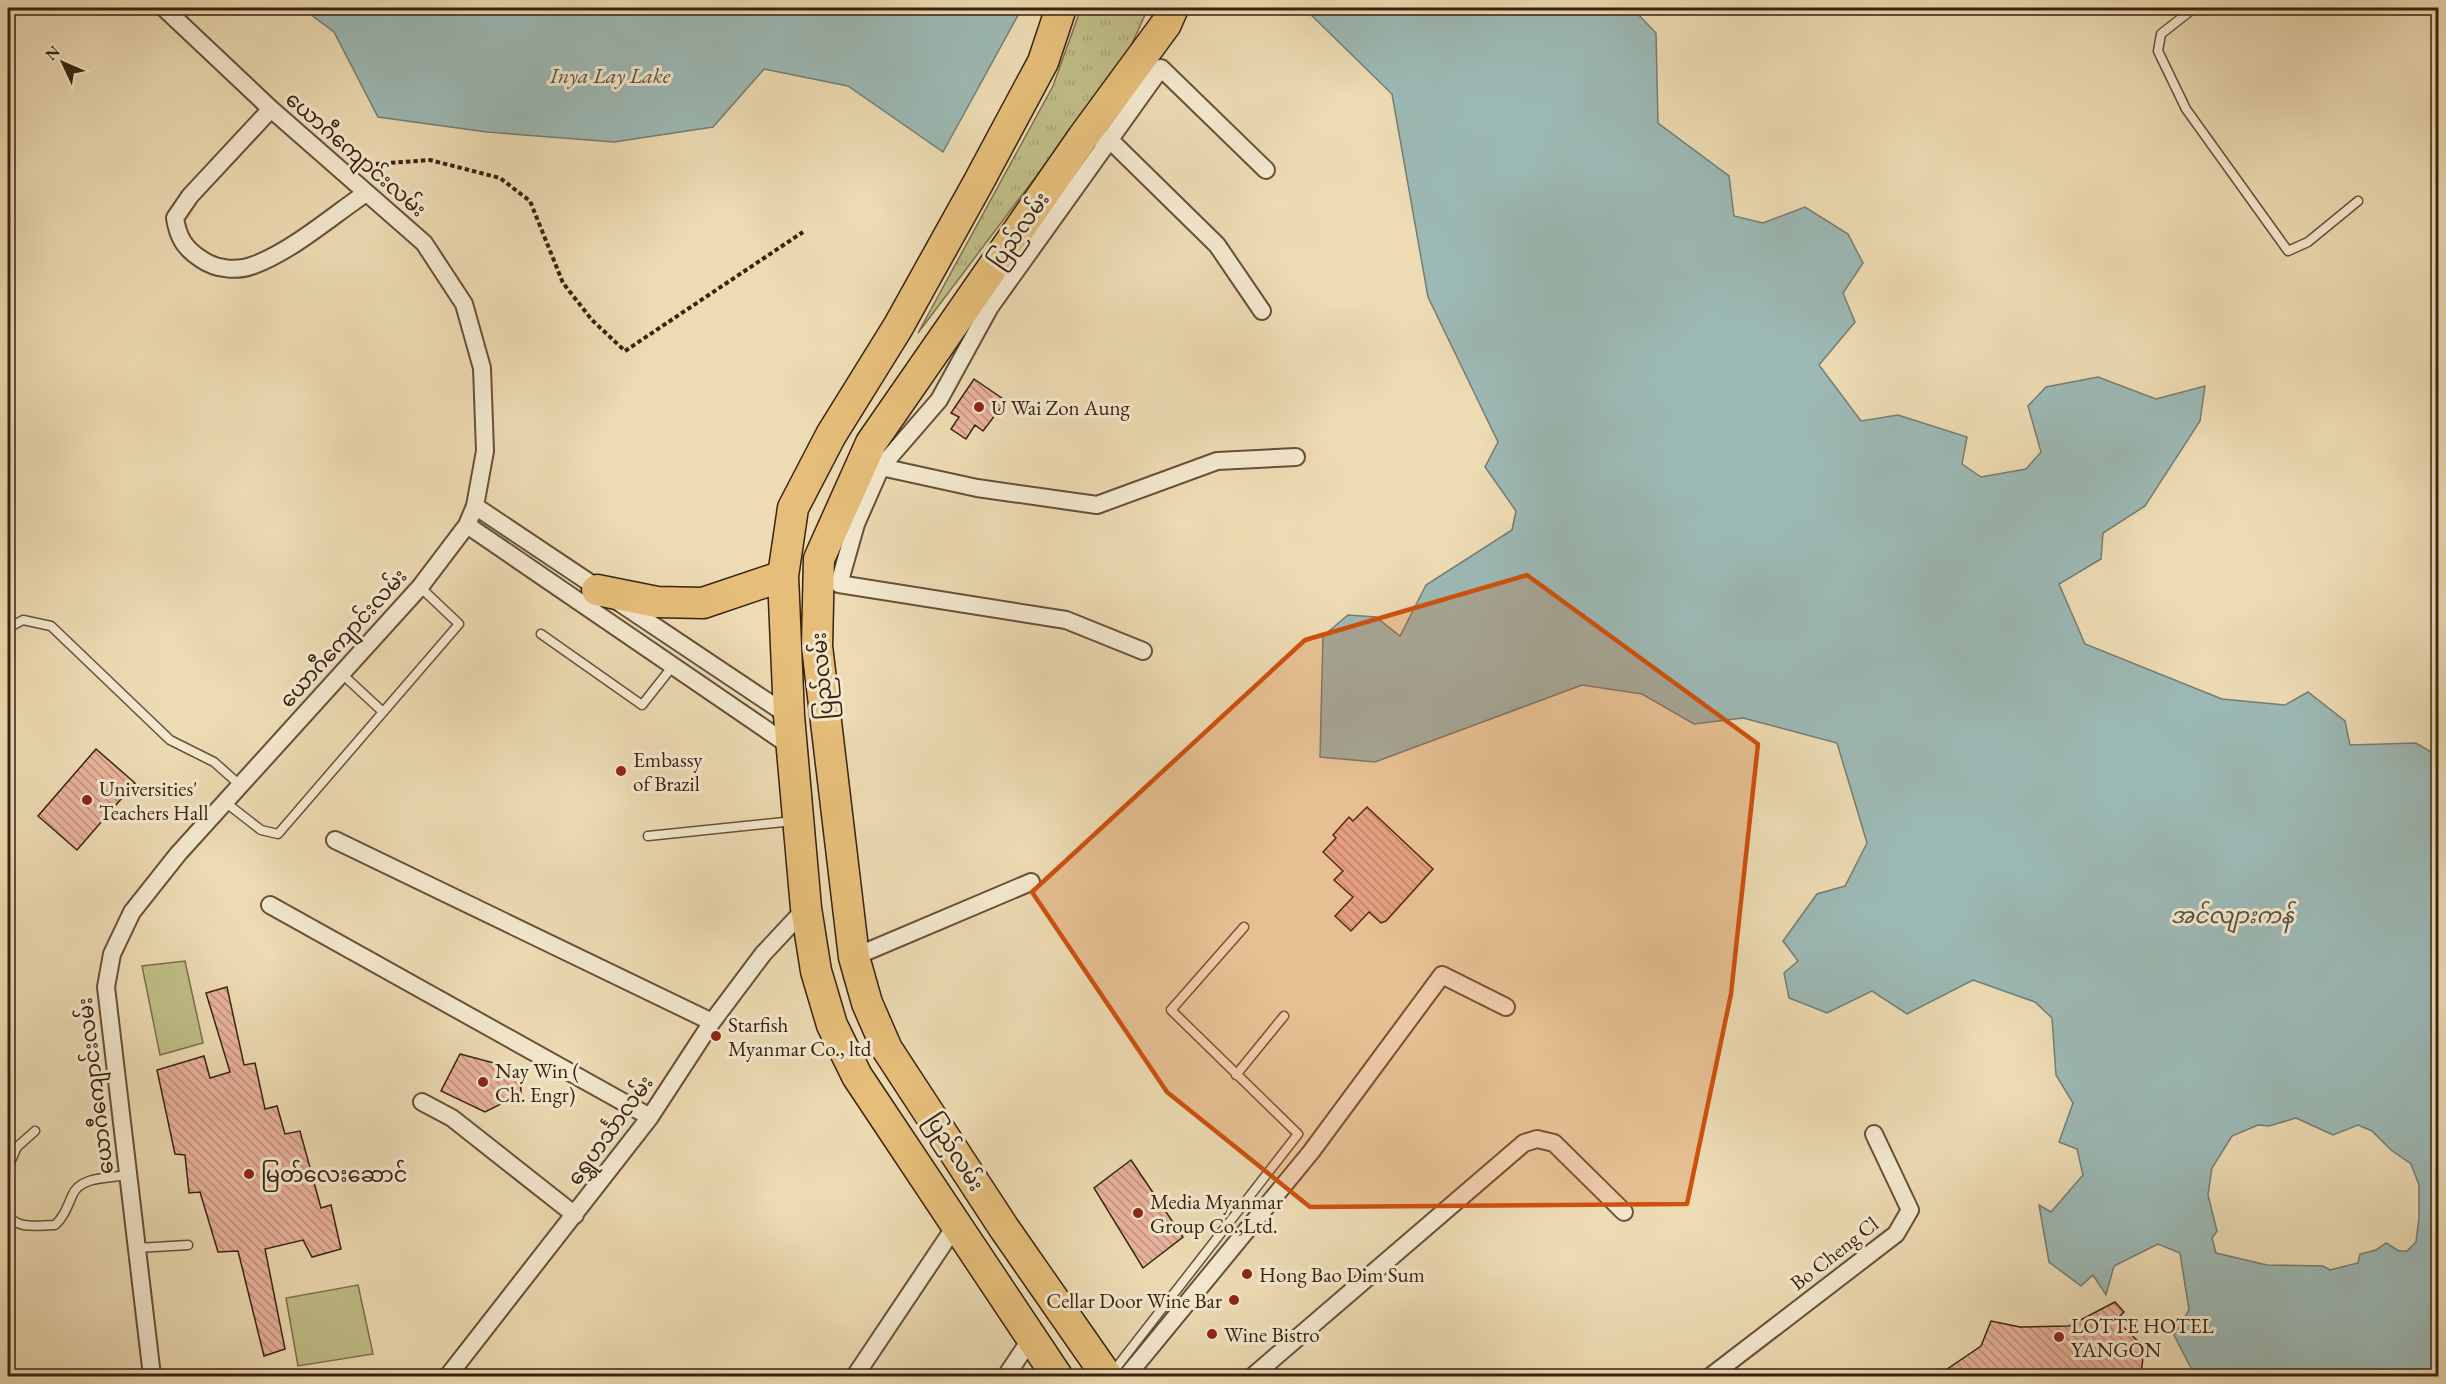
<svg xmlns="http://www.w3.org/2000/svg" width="2446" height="1384" viewBox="0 0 2446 1384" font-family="'EB Garamond','Noto Sans Myanmar',serif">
<defs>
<pattern id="grass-tufts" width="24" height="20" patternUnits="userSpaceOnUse" patternTransform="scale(1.5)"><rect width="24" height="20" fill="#c0be88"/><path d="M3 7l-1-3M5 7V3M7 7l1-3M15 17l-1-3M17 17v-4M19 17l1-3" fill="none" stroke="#a6a374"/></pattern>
<pattern id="building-back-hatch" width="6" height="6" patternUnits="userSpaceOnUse" patternTransform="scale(1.5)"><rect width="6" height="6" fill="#e9b39d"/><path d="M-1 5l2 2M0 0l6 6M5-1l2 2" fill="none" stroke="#be917f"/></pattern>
</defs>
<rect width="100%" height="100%" fill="#eddbb3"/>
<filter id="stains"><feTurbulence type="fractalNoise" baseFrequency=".00333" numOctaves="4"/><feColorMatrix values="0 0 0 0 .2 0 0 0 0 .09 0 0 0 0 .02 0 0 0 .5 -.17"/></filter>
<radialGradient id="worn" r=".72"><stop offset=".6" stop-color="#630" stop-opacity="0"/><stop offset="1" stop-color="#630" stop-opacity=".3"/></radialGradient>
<path fill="url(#grass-tufts)" stroke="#7c704c" stroke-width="1.5" d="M 1081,8 L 1148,8 L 1126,57 L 918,333 L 1053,86 Z"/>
<path fill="#c0be88" stroke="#7c704c" stroke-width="1.5" d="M 185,961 L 203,1043 L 160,1055 L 142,966 Z
M 358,1285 L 373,1354 L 298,1366 L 286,1298 Z"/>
<path fill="#9cb9b5" stroke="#747d73" stroke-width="1.5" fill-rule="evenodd" d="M 302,8 L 1022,8 L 943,152 L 848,86 L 764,69 L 713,127 L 614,142 L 487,132 L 378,117 L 334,32 Z
M 1304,8 L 1632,8 L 1656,33 L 1658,123 L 1729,176 L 1734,216 L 1763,223 L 1805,207 L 1848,234 L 1863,263 L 1843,293 L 1855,322 L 1819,365 L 1861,421 L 1898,415 L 1967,437 L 1962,464 L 1981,477 L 2026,469 L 2041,452 L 2028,406 L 2046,387 L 2098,377 L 2156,399 L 2205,386 L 2200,421 L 2145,506 L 2103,533 L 2101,559 L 2059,584 L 2085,644 L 2222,699 L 2285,705 L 2308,692 L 2345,721 L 2350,745 L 2416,743 L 2438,756 L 2438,1376 L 2195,1376 L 2174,1335 L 2189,1310 L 2180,1253 L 2158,1244 L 2114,1266 L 2106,1295 L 2093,1275 L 2081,1286 L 2049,1262 L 2039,1205 L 2051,1212 L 2083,1175 L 2077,1149 L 2059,1142 L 2073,1103 L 2056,1075 L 2052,1018 L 2035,1002 L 1973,980 L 1907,1014 L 1872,991 L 1827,1013 L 1789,998 L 1784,973 L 1798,961 L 1783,941 L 1817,894 L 1845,886 L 1867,843 L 1837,743 L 1743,718 L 1694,724 L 1642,694 L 1582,685 L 1375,762 L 1320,757 L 1323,636 L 1348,615 L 1376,617 L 1400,636 L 1426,585 L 1512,530 L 1516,511 L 1485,467 L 1498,442 L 1428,297 L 1392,94 ZM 2296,1118 L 2333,1135 L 2358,1125 L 2372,1131 L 2391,1150 L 2411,1164 L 2419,1185 L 2419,1217 L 2416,1242 L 2407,1251 L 2399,1251 L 2386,1243 L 2376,1250 L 2360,1254 L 2358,1263 L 2330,1270 L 2323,1266 L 2267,1265 L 2216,1253 L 2212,1238 L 2217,1231 L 2208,1195 L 2212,1168 L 2232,1136 L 2258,1125 L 2269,1126 Z"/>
<path fill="url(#building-back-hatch)" stroke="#392210" stroke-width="1.5" d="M 974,379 L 1006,401 L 983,431 L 975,425 L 966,439 L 951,429 L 959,417 L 951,413 Z
M 96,749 L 135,783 L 77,850 L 38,816 Z
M 1367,807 L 1433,869 L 1386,921 L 1381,923 L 1369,912 L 1351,931 L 1335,916 L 1353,897 L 1334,880 L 1343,871 L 1323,852 L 1336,838 L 1333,835 L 1349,817 L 1353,821 Z
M 227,987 L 244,1065 L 255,1063 L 265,1109 L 277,1106 L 285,1134 L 300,1131 L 321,1208 L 331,1205 L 341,1249 L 312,1257 L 303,1240 L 265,1249 L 285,1349 L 264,1356 L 238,1251 L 218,1252 L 200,1192 L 189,1193 L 185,1155 L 175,1154 L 157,1070 L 204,1056 L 210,1078 L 230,1072 L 206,993 Z
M 460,1054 L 520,1070 L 521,1094 L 485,1112 L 441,1091 Z
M 1131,1160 L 1183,1237 L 1143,1268 L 1094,1188 Z
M 2115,1302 L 2124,1312 L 2116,1320 L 2144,1347 L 2141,1376 L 1937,1376 L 1981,1346 L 1991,1321 L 2020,1327 L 2069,1326 Z"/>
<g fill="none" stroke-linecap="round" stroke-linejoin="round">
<defs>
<path id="lane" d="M 2194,8 L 2161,34 L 2158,51 L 2186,109 L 2288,251 L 2308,242 L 2358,201
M 8,628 L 23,620 L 51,626 L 170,740 L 214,762 L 241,786
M 541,634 L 642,705 L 672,667
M 342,674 L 383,712
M 225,802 L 261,830 L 278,834 L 459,624 L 420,587
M 648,836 L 794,821
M 1236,1075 L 1284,1016
M 8,1167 L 17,1147 L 35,1131
M 8,1215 C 18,1230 38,1225 55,1225 C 64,1217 67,1207 72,1196 C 79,1176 110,1178 128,1175
M 137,1248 L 188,1245
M 1112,1373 L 1298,1134 L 1171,1010 L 1244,927"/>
<path id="street" d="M 271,109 L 190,196 L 175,218 C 178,237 184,248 201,259 C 215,269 237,272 254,265 C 292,251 332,216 366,193
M 1100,139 L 1111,141 L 1217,245 L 1262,311
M 881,467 L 977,488 L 1097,505 L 1217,461 L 1296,457
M 475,506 L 789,716
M 467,525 L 793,748
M 1143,651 L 1066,620 L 839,584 L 856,524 L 881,467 L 939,400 L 990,307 L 1161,68 L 1266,170
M 335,840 L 712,1022
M 270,905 L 650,1117
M 854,957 L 1031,882
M 422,1102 L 452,1118 L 575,1215
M 152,1376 L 106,987 L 112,954 L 132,912 L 178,854 L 420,587 L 467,525 L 475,506 L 485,451 L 482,368 L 464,304 L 424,243 L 271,109 L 164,8
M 448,1376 L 650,1117 L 712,1022 L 763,954 L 806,908
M 855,1376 L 956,1225
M 1006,1376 L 1032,1337
M 1127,1376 L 1311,1152 L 1442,975 L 1506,1007
M 1253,1376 L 1524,1143 L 1537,1139 L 1554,1143 L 1624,1212
M 1711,1376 L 1896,1234 L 1910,1210 L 1874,1134"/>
<path id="highway" d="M 597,590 L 657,602 L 703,603 L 783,576
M 1057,1376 L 857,1076 L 832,1025 L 816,971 L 806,908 L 789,716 L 783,576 L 793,508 L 831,435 L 898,327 L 977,185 L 1043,62 L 1061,8
M 1107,1376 L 1004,1228 L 887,1049 L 867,1003 L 854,957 L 817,646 L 819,559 L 871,443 L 1083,137 L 1166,24 L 1173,8"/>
</defs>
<use href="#lane" stroke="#665039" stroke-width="11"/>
<use href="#street" stroke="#665039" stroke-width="20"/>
<use href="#highway" stroke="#392210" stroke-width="33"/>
<path stroke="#392210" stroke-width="4" stroke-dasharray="4.5 3" stroke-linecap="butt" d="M 361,165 L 430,160 L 500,178 L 530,201 L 563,283 L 592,320 L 625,351 L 803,232"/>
<use href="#lane" stroke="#f3e8ce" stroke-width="8"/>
<use href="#street" stroke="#f3e8ce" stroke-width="16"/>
<use href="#highway" stroke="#e6be7a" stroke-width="30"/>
</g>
<path fill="#ce510d" fill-opacity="0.2" stroke="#ce510d" stroke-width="4.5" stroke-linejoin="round" d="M 1527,575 L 1758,744 L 1731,994 L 1687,1204 L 1310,1207 L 1167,1092 L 1032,892 L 1305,640 Z"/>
<g fill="#8f2418" stroke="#f3e8ce" stroke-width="2">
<circle cx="979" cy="407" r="6"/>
<circle cx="621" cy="771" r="6"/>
<circle cx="87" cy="800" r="6"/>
<circle cx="716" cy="1036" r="6"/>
<circle cx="483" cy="1082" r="6"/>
<circle cx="249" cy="1174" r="6"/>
<circle cx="1138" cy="1213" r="6"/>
<circle cx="1247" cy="1274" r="6"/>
<circle cx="1234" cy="1300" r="6"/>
<circle cx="1212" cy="1334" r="6"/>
<circle cx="2059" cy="1337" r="6"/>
</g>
<g text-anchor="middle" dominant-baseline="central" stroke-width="6" stroke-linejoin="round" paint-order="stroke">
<g font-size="21" fill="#392210" stroke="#f3e8ce">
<text transform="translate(356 154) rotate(41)">ယောဂီကျောင်းလမ်း</text>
<text transform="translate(1019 230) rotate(-55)">ပြည်လမ်း</text>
<text transform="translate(343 638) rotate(-48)">ယောဂီကျောင်းလမ်း</text>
<text transform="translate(822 676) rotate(-95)">ပြည်လမ်း</text>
<text transform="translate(95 1086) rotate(-97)">ယောဂီကျောင်းလမ်း</text>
<text transform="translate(610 1130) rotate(-54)">ရွှေဟင်္သာလမ်း</text>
<text transform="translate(955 1152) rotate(57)">ပြည်လမ်း</text>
<text transform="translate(1834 1253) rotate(-38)">Bo Cheng Cl</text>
</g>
<g font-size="21" fill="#392210" stroke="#f3e8ce" text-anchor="start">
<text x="991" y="407">U Wai Zon Aung</text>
<text x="633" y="759">Embassy<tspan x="633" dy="24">of Brazil</tspan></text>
<text x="99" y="788">Universities'<tspan x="99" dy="24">Teachers Hall</tspan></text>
<text x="728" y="1024">Starfish<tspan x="728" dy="24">Myanmar Co., ltd</tspan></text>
<text x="495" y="1070">Nay Win (<tspan x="495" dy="24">Ch. Engr)</tspan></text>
<text x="261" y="1174">မြတ်လေးဆောင်</text>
<text x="1150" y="1201">Media Myanmar<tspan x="1150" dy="24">Group Co.,Ltd.</tspan></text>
<text x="1259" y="1274">Hong Bao Dim Sum</text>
<text x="1222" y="1300" text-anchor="end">Cellar Door Wine Bar</text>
<text x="2071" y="1325">LOTTE HOTEL<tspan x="2071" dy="24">YANGON</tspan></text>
<text x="1224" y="1334">Wine Bistro</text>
</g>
<g font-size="22" font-style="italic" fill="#574f42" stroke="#f3e8ce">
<text x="610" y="75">Inya Lay Lake</text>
<text x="2232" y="915">အင်လျားကန်</text>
</g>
</g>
<rect width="2446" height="1384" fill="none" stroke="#eddbb3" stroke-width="30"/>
<rect x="9" y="9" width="2428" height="1366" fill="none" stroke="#392210" stroke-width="3"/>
<rect x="15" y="15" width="2416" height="1354" fill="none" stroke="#392210" stroke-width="1.5"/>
<g transform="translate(63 63) rotate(314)" stroke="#f3e8ce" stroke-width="4.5" paint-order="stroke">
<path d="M0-4.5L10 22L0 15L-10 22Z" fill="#392210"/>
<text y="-9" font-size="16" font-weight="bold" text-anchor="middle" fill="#392210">N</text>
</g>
<rect width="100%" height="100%" filter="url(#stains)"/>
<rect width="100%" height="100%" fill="url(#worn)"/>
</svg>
